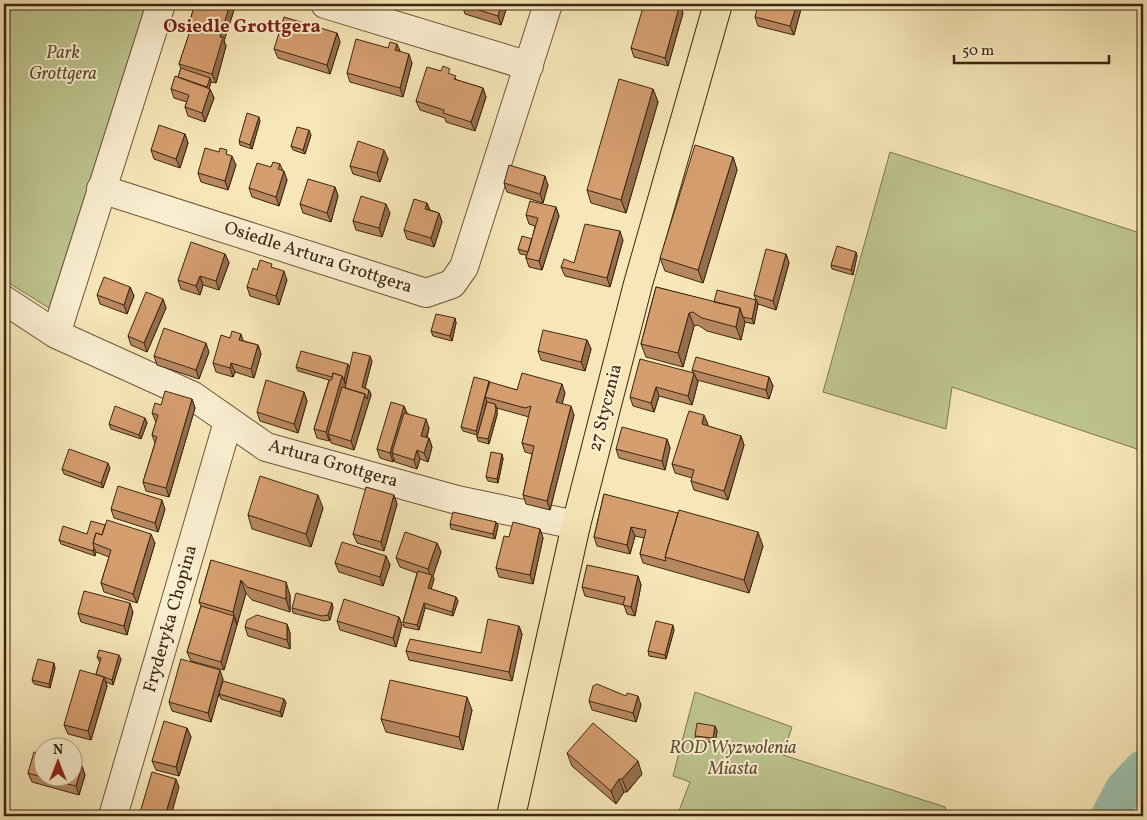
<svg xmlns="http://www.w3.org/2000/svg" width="1147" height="820" viewBox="0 0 1147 820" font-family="Vollkorn,serif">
<rect width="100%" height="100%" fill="#f7e7b8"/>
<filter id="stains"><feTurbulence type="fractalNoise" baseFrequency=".004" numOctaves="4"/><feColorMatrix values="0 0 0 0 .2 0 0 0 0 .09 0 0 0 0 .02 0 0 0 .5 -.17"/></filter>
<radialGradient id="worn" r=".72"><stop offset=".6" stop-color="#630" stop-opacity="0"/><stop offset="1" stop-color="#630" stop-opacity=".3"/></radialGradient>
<path fill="#bec58e" stroke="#7e7650" d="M 4,4 L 146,4 L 49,308 L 4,280 Z
M 890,152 L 1143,234 L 1143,451 L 952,387 L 946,429 L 823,392 Z
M 695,692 L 792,727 L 783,755 L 945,807 L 949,816 L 677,816 L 690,782 L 673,776 Z"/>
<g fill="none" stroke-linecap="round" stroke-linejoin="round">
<path stroke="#9dc0ac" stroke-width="38" d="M 1110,816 L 1124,789 L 1143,769"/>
<defs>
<path id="minor" d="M 325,4 L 529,66
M 101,189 L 426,293 L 452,284 L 464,267 L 548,4
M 4,300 L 56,334 L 193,396 L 266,447 L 457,500 L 576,525
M 56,334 L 161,4
M 113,816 L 228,422"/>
<path id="major" d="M 511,816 L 576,525 L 638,284 L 718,4"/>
</defs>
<use href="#minor" stroke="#6c563b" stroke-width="30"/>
<use href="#major" stroke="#3d2611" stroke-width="30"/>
<use href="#minor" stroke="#faefd1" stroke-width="28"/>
<use href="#major" stroke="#f7e7b8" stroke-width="28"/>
</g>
<path fill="#b7885f" stroke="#3d2611" d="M 195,4 L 232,4 L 234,10 L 224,41 L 226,46 L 216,83 L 211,82 L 209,88 L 214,98 L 205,122 L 188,116 L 185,107 L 187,102 L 174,98 L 171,89 L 178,77 L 181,68 L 179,64 L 190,32 L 188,27 Z
M 462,4 L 508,4 L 501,25 L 465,14 Z
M 802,5 L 794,35 L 758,26 L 755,17 Z
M 683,13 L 668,66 L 634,57 L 631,48 Z
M 337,33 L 340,42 L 330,74 L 278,58 L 274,49 Z
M 400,51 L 412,63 L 403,97 L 350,82 L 347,73 Z
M 452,75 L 457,80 L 483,88 L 486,97 L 475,131 L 446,122 L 445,118 L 420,110 L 416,101 Z
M 653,89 L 658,102 L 626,213 L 591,203 L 587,190 Z
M 260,121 L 252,149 L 240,145 L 239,141 Z
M 185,134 L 188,143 L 180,168 L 154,159 L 151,150 Z
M 311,135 L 305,154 L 293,150 L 291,146 Z
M 219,152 L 229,155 L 236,165 L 228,190 L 201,182 L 198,173 Z
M 733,157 L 737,170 L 703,283 L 665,271 L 660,258 Z
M 388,159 L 380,182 L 353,174 L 350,166 Z
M 280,164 L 287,180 L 279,206 L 252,197 L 249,188 L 271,167 Z
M 504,183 L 548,185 L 543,203 L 507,192 Z
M 335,187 L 338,196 L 331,222 L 303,213 L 300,204 Z
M 427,203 L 430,210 L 439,213 L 442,222 L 434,247 L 407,239 L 404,230 Z
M 556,207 L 559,216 L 542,270 L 529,267 L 526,258 L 526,255 L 520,254 L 518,249 L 532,239 L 535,226 L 529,224 L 526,215 Z
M 390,213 L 382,237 L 356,230 L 353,221 Z
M 623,240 L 610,287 L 565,276 L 561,267 L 574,263 Z
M 856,252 L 857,256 L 853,275 L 832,269 L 831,265 Z
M 225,254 L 229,263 L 219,290 L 203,285 L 200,295 L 181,289 L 178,280 Z
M 786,254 L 789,263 L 776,310 L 758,304 L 754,295 Z
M 273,268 L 287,280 L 279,305 L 250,296 L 247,287 L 257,270 Z
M 130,287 L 134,296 L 127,314 L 100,304 L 97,295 Z
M 656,287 L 714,302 L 756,300 L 758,304 L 754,324 L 745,322 L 741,340 L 707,331 L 698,325 L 694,326 L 683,367 L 646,357 L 641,344 Z
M 163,299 L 166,308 L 147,352 L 131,345 L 128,336 Z
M 455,318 L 456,323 L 452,341 L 433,336 L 431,331 Z
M 587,340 L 591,349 L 585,371 L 541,360 L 538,351 Z
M 244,341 L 258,345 L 261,354 L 254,378 L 235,372 L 233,377 L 216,372 L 213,363 Z
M 209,352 L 199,379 L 157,365 L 154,356 Z
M 372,361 L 365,388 L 369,390 L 371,395 L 354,450 L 331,443 L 330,439 L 329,441 L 317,438 L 314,429 L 329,380 L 298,371 L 296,367 L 349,368 Z
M 692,370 L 769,377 L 773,386 L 769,399 L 697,380 L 698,382 L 692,405 L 659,396 L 654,412 L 633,406 L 630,397 L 693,373 Z
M 489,383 L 517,390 L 565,393 L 562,404 L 574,415 L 550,510 L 526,504 L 523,495 L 532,454 L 525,452 L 522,443 L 529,417 L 497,408 L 497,415 L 489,444 L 478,441 L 477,437 L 477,435 L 463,431 L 461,427 Z
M 304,392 L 307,401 L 298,433 L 260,421 L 257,412 Z
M 192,399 L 195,408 L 169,497 L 146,491 L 143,482 L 155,443 L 152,435 L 156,422 L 152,413 L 161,405 Z
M 404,406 L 407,413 L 429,428 L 427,438 L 429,438 L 432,447 L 428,462 L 420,459 L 417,469 L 395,462 L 394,459 L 393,462 L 380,458 L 377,449 Z
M 145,418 L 147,423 L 141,439 L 111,429 L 109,424 Z
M 708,424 L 707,426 L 741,436 L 744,445 L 728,500 L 694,490 L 691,481 L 692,478 L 675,473 L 672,464 Z
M 667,439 L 670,448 L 665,470 L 619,458 L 616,449 Z
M 502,454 L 503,459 L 498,483 L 488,481 L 486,477 Z
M 110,468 L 103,488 L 64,474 L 62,469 Z
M 604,494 L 763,546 L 749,593 L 643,563 L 640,554 L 644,538 L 635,536 L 630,554 L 597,546 L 594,537 Z
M 394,495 L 397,504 L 384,551 L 357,543 L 353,534 Z
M 323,508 L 311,547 L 252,529 L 248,515 Z
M 111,509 L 165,509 L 158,532 L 114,518 Z
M 496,522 L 498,526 L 495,539 L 451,529 L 450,524 Z
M 540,529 L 543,538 L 533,584 L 499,577 L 496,568 L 509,537 Z
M 87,534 L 155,543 L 137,603 L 104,592 L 101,583 L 109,557 L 96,552 L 95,556 L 61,544 L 59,540 Z
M 437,543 L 441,552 L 433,576 L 434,579 L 431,589 L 456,597 L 458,601 L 453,616 L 425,608 L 419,630 L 404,627 L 403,622 L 417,573 L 400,567 L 396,558 Z
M 386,556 L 390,565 L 383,586 L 339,572 L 335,563 Z
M 211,560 L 290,595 L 290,612 L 252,600 L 246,593 L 224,670 L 191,661 L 187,652 L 201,606 L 199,602 Z
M 638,576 L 641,585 L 635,616 L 627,614 L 624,605 L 585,596 L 582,587 Z
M 332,603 L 333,608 L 330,620 L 324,621 L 293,613 L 292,608 Z
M 133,612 L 127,635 L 81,622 L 78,613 Z
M 399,617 L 402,625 L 396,647 L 340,630 L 337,621 Z
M 287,624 L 290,633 L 290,649 L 248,636 L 245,627 Z
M 519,626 L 522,634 L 512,681 L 409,660 L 406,651 L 481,653 Z
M 674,630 L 666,659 L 649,656 L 648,651 Z
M 97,657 L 121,659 L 113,685 L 106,682 L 107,686 L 91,740 L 68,734 L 64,725 L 96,674 L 100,662 L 99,661 Z
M 55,668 L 50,688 L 34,684 L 32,680 Z
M 223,679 L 211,722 L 172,711 L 169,702 Z
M 219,694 L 284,699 L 286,703 L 282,717 L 221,699 Z
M 589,701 L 641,705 L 636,722 L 592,710 Z
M 472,710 L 463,750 L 386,732 L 381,719 Z
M 715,726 L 717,731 L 715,743 L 697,740 L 695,736 Z
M 187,728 L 191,737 L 179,776 L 156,770 L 152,761 Z
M 567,753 L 642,774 L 627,792 L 624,792 L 616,804 L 572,766 Z
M 42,755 L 42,778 L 72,778 L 82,766 L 85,775 L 79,795 L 32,782 L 28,773 Z"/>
<path fill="#956f4e" stroke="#3d2611" d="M 228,4 L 232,4 L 234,10 L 224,41 L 226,46 L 216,83 L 212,74 L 220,37 Z
M 501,4 L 508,4 L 501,25 L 498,16 Z
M 680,4 L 683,13 L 668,66 L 665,58 Z
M 797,4 L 801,4 L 802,5 L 794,35 L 790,26 Z
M 337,33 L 340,42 L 330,74 L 327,65 Z
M 397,44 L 401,53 L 395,50 Z
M 409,54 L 412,63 L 403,97 L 400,88 Z
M 210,78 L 211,82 L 207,96 L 205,91 Z
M 483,88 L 486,97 L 475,131 L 471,122 Z
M 210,89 L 214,98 L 205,122 L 202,113 Z
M 653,89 L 658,102 L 626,213 L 621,200 Z
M 259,117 L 260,121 L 252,149 L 250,145 Z
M 309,130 L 311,135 L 305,154 L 303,150 Z
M 185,134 L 188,143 L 180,168 L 176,159 Z
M 384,150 L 388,159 L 380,182 L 377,173 Z
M 232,156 L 236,165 L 228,190 L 225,181 Z
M 733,157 L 737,170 L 703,283 L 698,270 Z
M 284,171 L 287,180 L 279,206 L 276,197 Z
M 545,176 L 548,185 L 543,203 L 540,194 Z
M 335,187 L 338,196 L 331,222 L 327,213 Z
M 427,203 L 430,212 L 425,209 Z
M 386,204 L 390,213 L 382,237 L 379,228 Z
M 556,207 L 559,216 L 542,270 L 539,261 Z
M 439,213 L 442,222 L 434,247 L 431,238 Z
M 620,231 L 623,240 L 610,287 L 607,278 Z
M 856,252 L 857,256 L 853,275 L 851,270 Z
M 225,254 L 229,263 L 219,290 L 216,281 Z
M 786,254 L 789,263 L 776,310 L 773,301 Z
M 284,271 L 287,280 L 279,305 L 276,296 Z
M 200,276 L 203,285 L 200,295 L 196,286 Z
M 130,287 L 134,296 L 127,314 L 124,305 Z
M 163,299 L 166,308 L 147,352 L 144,343 Z
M 756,300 L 758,304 L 754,324 L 752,319 Z
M 740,308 L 745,322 L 741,340 L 736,327 Z
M 689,313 L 694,326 L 683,367 L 678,353 Z
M 455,318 L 456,323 L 452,341 L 450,336 Z
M 241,334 L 244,343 L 239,340 Z
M 587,340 L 591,349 L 585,371 L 581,362 Z
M 206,343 L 209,352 L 199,379 L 196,370 Z
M 258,345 L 261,354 L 254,378 L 251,369 Z
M 370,356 L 372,361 L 364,392 L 362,387 Z
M 231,363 L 235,372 L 233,377 L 230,368 Z
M 348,364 L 350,369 L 346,385 L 344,380 Z
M 694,373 L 698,382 L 692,405 L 688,396 Z
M 342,376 L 346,385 L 328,434 L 330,439 L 329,441 L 326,432 Z
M 769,377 L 773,386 L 769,399 L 766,390 Z
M 489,381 L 490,386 L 485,397 L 487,401 L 478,435 L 476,431 Z
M 562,384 L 565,393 L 560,411 L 556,402 Z
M 656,387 L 659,396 L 654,412 L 651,403 Z
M 369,390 L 371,395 L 354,450 L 351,441 L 365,394 Z
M 304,392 L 307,401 L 298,433 L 294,424 Z
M 192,399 L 195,408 L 169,497 L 166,488 Z
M 495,404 L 497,408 L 497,415 L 489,444 L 488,439 Z
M 404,406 L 407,415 L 392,453 L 394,459 L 393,462 L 390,453 Z
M 571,406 L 574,415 L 550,510 L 547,501 Z
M 704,415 L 708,424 L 705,433 L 702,424 Z
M 145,418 L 147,423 L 141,439 L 139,435 Z
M 426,419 L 429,428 L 424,445 L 421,436 Z
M 741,436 L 744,445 L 728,500 L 724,491 Z
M 429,438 L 432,447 L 428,462 L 424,453 Z
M 667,439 L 670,448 L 665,470 L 662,461 Z
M 417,450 L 420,459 L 417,469 L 414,460 Z
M 502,454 L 503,459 L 498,483 L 497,479 Z
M 4,462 L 7,470 L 4,481 Z
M 108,463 L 110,468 L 103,488 L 101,483 Z
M 318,495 L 323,508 L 311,547 L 306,534 Z
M 394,495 L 397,504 L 384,551 L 381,542 Z
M 162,500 L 165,509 L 158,532 L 155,523 Z
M 496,522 L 498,526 L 495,539 L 493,534 Z
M 631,527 L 635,536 L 630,554 L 627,545 Z
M 540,529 L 543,538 L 533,584 L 530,575 Z
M 758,532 L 763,546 L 749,593 L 744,580 Z
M 151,534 L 155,543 L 137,603 L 133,594 Z
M 437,543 L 441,552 L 433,576 L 434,579 L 430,593 L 428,588 L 431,577 L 428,569 Z
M 94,548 L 96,552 L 95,556 L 93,551 Z
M 386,556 L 390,565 L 383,586 L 380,577 Z
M 638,576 L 641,585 L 635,616 L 631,607 Z
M 241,580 L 246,593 L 237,625 L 233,612 Z
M 286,582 L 290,595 L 290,612 L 286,599 Z
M 456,597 L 458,601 L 453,616 L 452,612 Z
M 130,603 L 133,612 L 127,635 L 124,626 Z
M 332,603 L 333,608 L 330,620 L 328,615 Z
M 424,603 L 425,608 L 419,630 L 417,625 Z
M 234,616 L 237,625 L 224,670 L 221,662 Z
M 399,617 L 402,625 L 396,647 L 393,638 Z
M 287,624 L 290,633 L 290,649 L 287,640 Z
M 673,625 L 674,630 L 666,659 L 665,655 Z
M 519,626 L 522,634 L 512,681 L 509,672 Z
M 119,655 L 121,659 L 113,685 L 112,680 Z
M 54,663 L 55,668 L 50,688 L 49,684 Z
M 220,670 L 223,679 L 211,722 L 208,713 Z
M 104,677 L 107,686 L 91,740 L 88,731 Z
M 638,696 L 641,705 L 636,722 L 633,713 Z
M 467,697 L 472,710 L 463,750 L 459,737 Z
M 284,699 L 286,703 L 282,717 L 280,712 Z
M 715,726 L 717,731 L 715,743 L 713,738 Z
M 187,728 L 191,737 L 179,776 L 176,767 Z
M 638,761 L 642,774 L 627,792 L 622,779 Z
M 82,766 L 85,775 L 79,795 L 76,786 Z
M 176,779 L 179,787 L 171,816 L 165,816 Z
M 619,779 L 624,792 L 616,804 L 611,791 Z"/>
<path fill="#d59e6f" stroke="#3d2611" d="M 195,4 L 230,4 L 220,37 L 223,37 L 212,74 L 179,64 L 191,28 L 188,27 Z
M 462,4 L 501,4 L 498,16 L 462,5 Z
M 644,4 L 680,4 L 665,58 L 631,48 Z
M 758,4 L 797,4 L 790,26 L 755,17 Z
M 284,17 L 337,33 L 327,65 L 274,49 Z
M 356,39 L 388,48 L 390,42 L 397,44 L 395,50 L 409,54 L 400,88 L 347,73 Z
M 443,66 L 450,69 L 448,73 L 456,76 L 454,79 L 483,88 L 471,122 L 443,113 L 444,110 L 416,101 L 427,67 L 441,71 Z
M 181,68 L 210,78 L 207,87 L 178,77 Z
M 175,76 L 210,89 L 202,113 L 185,107 L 189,95 L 171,89 Z
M 619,79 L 653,89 L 621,200 L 587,190 Z
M 247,113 L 259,117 L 250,145 L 239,141 Z
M 159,125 L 185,134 L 176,159 L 151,150 Z
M 297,127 L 309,130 L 303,150 L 291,146 Z
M 358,141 L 384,150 L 377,173 L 350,166 Z
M 695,145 L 733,157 L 698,270 L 660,258 Z
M 205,148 L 219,152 L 220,148 L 227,150 L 226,154 L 232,156 L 225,181 L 198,173 Z
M 273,162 L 280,164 L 278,169 L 284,171 L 276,197 L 249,188 L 257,163 L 271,167 Z
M 509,165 L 545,176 L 540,194 L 504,183 Z
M 308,179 L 335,187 L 327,213 L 300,204 Z
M 361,196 L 386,204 L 379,228 L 353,221 Z
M 414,199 L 427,203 L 425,209 L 439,213 L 431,238 L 404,230 Z
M 530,201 L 556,207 L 539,261 L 526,258 L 538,218 L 526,215 Z
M 585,224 L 620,231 L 607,278 L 561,267 L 564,259 L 574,263 Z
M 522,236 L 532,239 L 528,252 L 518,249 Z
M 191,242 L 225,254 L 216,281 L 200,276 L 196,286 L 178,280 Z
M 837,246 L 856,252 L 851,270 L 831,265 Z
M 766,249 L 786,254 L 773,301 L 754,295 Z
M 260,260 L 272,264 L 271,267 L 284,271 L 276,296 L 247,287 L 253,268 L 257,270 Z
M 104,277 L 130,287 L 124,305 L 97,295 Z
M 656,287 L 740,308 L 736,327 L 702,318 L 693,312 L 689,313 L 678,353 L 641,344 Z
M 717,290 L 756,300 L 752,319 L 743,317 L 740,308 L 714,302 Z
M 146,292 L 163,299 L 144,343 L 128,336 Z
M 436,314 L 455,318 L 450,336 L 431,331 Z
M 164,328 L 206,343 L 196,370 L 154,356 Z
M 543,330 L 587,340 L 581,362 L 538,351 Z
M 232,331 L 241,334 L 239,340 L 258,345 L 251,369 L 231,363 L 230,368 L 213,363 L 221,335 L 230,338 Z
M 301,351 L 348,364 L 344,380 L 342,376 L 333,373 L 332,377 L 296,367 Z
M 353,352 L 370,356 L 362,387 L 369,390 L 367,399 L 365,394 L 345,388 Z
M 696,357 L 769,377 L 766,390 L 692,370 Z
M 640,359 L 694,373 L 688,396 L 656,387 L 651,403 L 630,397 Z
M 333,373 L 342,376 L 326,432 L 314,429 L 329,381 L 332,379 Z
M 522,373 L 562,384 L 556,402 L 571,406 L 547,501 L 523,495 L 534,446 L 522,443 L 531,406 L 525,408 L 485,397 L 490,382 L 517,390 Z
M 474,377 L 489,381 L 476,431 L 461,427 Z
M 266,380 L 304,392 L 294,424 L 257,412 Z
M 342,387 L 365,394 L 351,441 L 328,434 Z
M 165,391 L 192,399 L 166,488 L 143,482 L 157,437 L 152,435 L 158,415 L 152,413 L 155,403 L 161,405 Z
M 391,402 L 404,406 L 390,453 L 377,449 Z
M 487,402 L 495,404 L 496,410 L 488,439 L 477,437 Z
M 115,406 L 145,418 L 139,435 L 109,424 Z
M 689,411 L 704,415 L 702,424 L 741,436 L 724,491 L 691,481 L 694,470 L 672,464 Z
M 404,413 L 426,419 L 421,436 L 429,438 L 424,453 L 417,450 L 414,460 L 392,453 Z
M 622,427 L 667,439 L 662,461 L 616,449 Z
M 69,449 L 108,463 L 101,483 L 62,469 Z
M 491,452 L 502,454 L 497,479 L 486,477 Z
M 260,476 L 318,495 L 306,534 L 248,515 Z
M 118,486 L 162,500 L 155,523 L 111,509 Z
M 366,487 L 394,495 L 381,542 L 353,534 Z
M 604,494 L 678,513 L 665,557 L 666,561 L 640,554 L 646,530 L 631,527 L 627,545 L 594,537 Z
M 679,510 L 758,532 L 744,580 L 665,557 Z
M 453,512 L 496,522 L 493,534 L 450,524 Z
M 107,520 L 151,534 L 133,594 L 101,583 L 111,550 L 93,543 L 96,533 L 102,535 Z
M 91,521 L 105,525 L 102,535 L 96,533 L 93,543 L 94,548 L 93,551 L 59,540 L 63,526 L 87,534 Z
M 513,522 L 540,529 L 530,575 L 496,568 L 504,536 L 509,537 Z
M 405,532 L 437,543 L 428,569 L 396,558 Z
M 342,542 L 386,556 L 380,577 L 335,563 Z
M 211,560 L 286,582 L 286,599 L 247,587 L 241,580 L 233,612 L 199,602 Z
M 587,565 L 638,576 L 631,607 L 623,605 L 625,597 L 582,587 Z
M 418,571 L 432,575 L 428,588 L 456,597 L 452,612 L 424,603 L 417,625 L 403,622 Z
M 84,591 L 130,603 L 124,626 L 78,613 Z
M 296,593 L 332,603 L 328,615 L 322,616 L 292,608 Z
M 344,599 L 399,617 L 393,638 L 337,621 Z
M 201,606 L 234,616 L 221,662 L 187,652 Z
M 257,615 L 287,624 L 287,640 L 245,627 L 247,620 Z
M 488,619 L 519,626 L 509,672 L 406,651 L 410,639 L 481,653 Z
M 656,621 L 673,625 L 665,655 L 648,651 Z
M 99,650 L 119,655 L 112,680 L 96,674 L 101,658 L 97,657 Z
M 38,659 L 54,663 L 49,684 L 32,680 Z
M 181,659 L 220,670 L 208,713 L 169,702 Z
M 80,670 L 104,677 L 88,731 L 64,725 Z
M 390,680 L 467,697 L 459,737 L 381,719 Z
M 223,681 L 284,699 L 280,712 L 219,694 Z
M 597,684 L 626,696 L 627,693 L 638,696 L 633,713 L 589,701 L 593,686 Z
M 164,721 L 187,728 L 176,767 L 152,761 Z
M 593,723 L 638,761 L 622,779 L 619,779 L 611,791 L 567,753 Z
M 697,723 L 715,726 L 713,738 L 695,736 Z
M 34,752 L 42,755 L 42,777 L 28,773 Z
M 72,763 L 82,766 L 76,786 L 44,778 L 72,778 Z
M 152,772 L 176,779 L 165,816 L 139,816 Z
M 574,810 L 581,816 L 568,816 Z"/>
<g text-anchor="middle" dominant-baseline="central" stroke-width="4" stroke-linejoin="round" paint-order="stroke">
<g font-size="18" font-style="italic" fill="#5d4e30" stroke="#faefd1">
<text x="63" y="53">Park<tspan x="63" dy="21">Grottgera</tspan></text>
<text x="733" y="748">ROD Wyzwolenia<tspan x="733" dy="21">Miasta</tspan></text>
</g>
<g font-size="18" fill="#3d2611" stroke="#faefd1">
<text transform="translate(318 258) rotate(18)">Osiedle Artura Grottgera</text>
<text transform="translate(606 408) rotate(-76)">27 Stycznia</text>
<text transform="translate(333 464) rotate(16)">Artura Grottgera</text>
<text transform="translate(171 619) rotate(-74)">Fryderyka Chopina</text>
</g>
<g font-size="19" font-weight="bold" fill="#7a1f14" stroke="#faefd1">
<text x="242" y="27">Osiedle Grottgera</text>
</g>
</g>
<rect width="1147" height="820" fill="none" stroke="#f7e7b8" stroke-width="20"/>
<rect x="5" y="5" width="1137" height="810" fill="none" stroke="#3d2611" stroke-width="2.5"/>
<rect x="10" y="10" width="1127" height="800" fill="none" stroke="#3d2611"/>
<g transform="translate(58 762)"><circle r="24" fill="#faefd1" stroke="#ae9f84"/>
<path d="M0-4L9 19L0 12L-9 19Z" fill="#8f2418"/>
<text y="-8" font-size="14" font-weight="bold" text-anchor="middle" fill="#3d2611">N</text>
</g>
<path d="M954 55v8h155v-8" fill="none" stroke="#3d2611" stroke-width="2.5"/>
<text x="962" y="55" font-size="15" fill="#3d2611" stroke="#faefd1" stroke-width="4" paint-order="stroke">50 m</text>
<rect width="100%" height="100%" filter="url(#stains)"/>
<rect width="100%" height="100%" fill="url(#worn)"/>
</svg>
